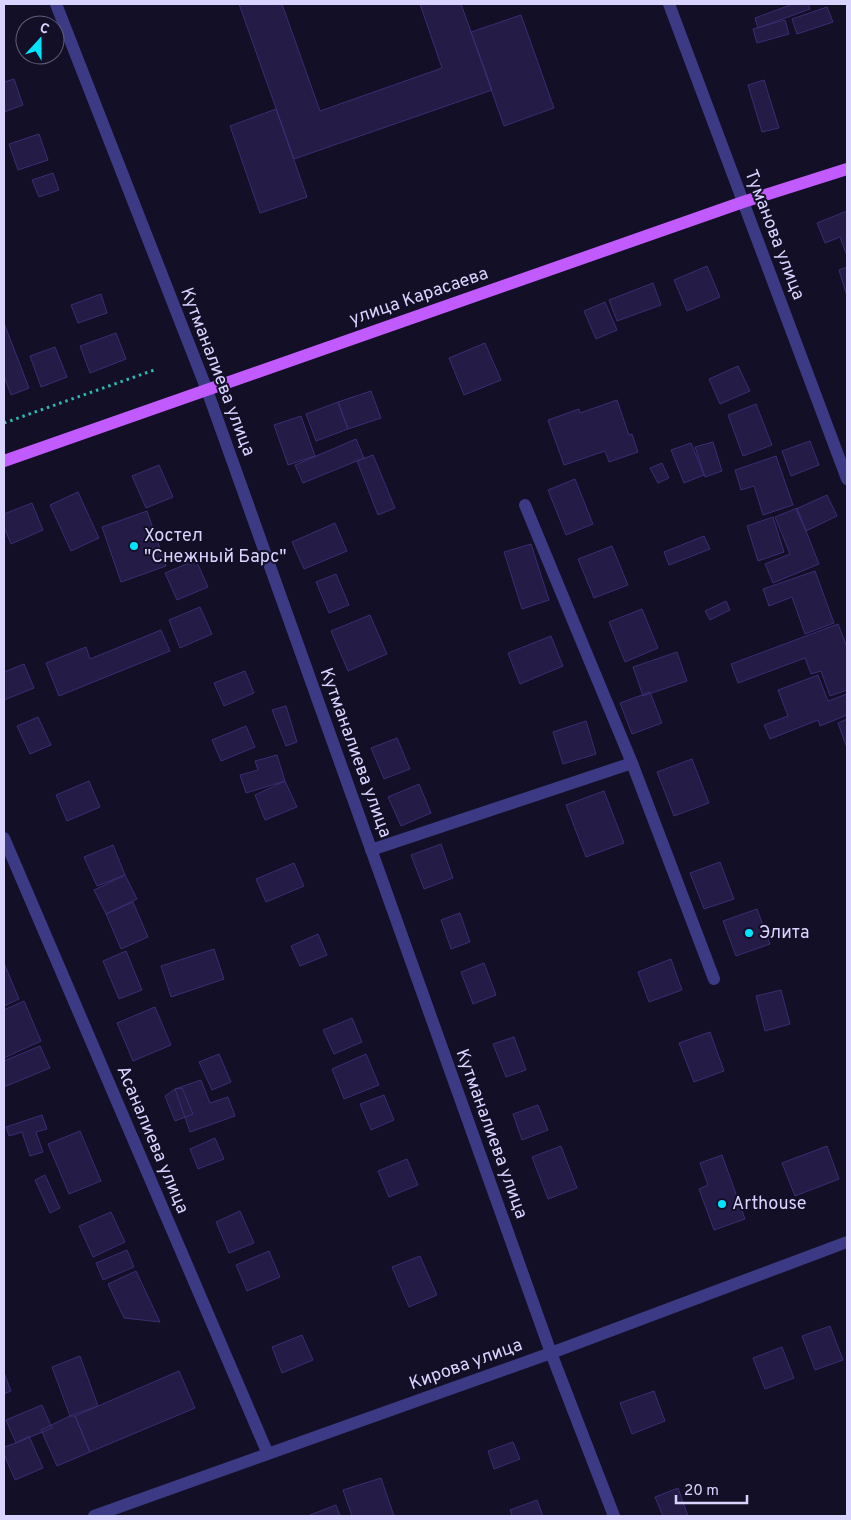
<svg xmlns="http://www.w3.org/2000/svg" width="851" height="1520" viewBox="0 0 851 1520" font-family="Overpass,sans-serif">
<rect width="100%" height="100%" fill="#130f26"/>
<path fill="#241b47" stroke="#3b2d73" d="M 239,4 L 282,4 L 320,111 L 442,68 L 420,4 L 461,4 L 492,90 L 294,159 Z
M 793,4 L 808,4 L 810,9 L 758,28 L 755,18 Z
M 827,7 L 833,22 L 797,34 L 792,19 Z
M 521,15 L 554,108 L 504,126 L 471,32 Z
M 785,20 L 789,34 L 757,43 L 753,29 Z
M 14,79 L 23,105 L 4,112 L 4,82 Z
M 764,80 L 779,128 L 762,132 L 748,85 Z
M 276,109 L 307,197 L 260,213 L 230,126 Z
M 39,134 L 48,160 L 18,170 L 9,144 Z
M 53,173 L 59,190 L 39,197 L 32,180 Z
M 847,211 L 847,256 L 840,237 L 825,243 L 817,223 Z
M 707,266 L 720,297 L 687,311 L 674,280 Z
M 847,267 L 847,296 L 839,270 Z
M 653,283 L 661,305 L 617,321 L 609,300 Z
M 101,294 L 107,313 L 78,323 L 71,305 Z
M 605,302 L 617,330 L 596,339 L 584,311 Z
M 4,323 L 29,388 L 11,395 L 4,376 Z
M 116,333 L 126,359 L 90,373 L 80,346 Z
M 485,343 L 501,380 L 464,395 L 449,358 Z
M 55,347 L 67,377 L 41,387 L 30,356 Z
M 738,366 L 750,391 L 720,404 L 709,379 Z
M 371,391 L 381,418 L 348,429 L 338,402 Z
M 617,400 L 629,435 L 632,434 L 638,452 L 609,462 L 605,451 L 564,465 L 548,420 L 579,409 L 580,413 Z
M 338,402 L 348,429 L 316,441 L 306,414 Z
M 756,404 L 772,445 L 743,456 L 728,415 Z
M 301,416 L 315,456 L 288,465 L 274,425 Z
M 356,439 L 364,458 L 303,483 L 295,465 Z
M 810,441 L 819,465 L 791,476 L 782,451 Z
M 713,442 L 722,471 L 705,477 L 695,447 Z
M 691,443 L 704,475 L 684,483 L 671,450 Z
M 373,455 L 395,508 L 378,515 L 357,461 Z
M 776,456 L 793,505 L 763,515 L 754,486 L 741,490 L 735,470 Z
M 662,463 L 669,478 L 658,483 L 650,468 Z
M 159,465 L 173,497 L 146,508 L 132,476 Z
M 575,479 L 593,524 L 566,535 L 548,490 Z
M 78,492 L 99,538 L 71,551 L 50,505 Z
M 827,495 L 837,516 L 806,531 L 796,509 Z
M 32,503 L 43,530 L 11,544 L 4,527 L 4,514 Z
M 797,508 L 819,564 L 773,583 L 765,564 L 790,554 L 775,517 Z
M 147,511 L 166,566 L 121,582 L 102,527 Z
M 773,517 L 784,552 L 758,561 L 747,526 Z
M 335,523 L 347,551 L 304,569 L 292,542 Z
M 704,536 L 710,549 L 669,565 L 664,552 Z
M 531,544 L 549,600 L 522,609 L 504,552 Z
M 612,546 L 628,585 L 594,598 L 578,559 Z
M 196,560 L 208,587 L 177,600 L 165,573 Z
M 815,571 L 834,623 L 805,634 L 792,597 L 769,606 L 763,589 Z
M 336,574 L 349,605 L 329,613 L 316,582 Z
M 726,601 L 730,610 L 710,620 L 705,611 Z
M 200,607 L 212,634 L 180,648 L 169,620 Z
M 642,609 L 658,648 L 625,662 L 609,622 Z
M 370,615 L 387,654 L 348,671 L 331,631 Z
M 838,624 L 847,647 L 847,690 L 830,696 L 821,671 L 811,674 L 805,658 L 738,683 L 731,664 Z
M 161,630 L 170,651 L 59,696 L 46,663 L 86,647 L 90,659 Z
M 551,636 L 563,666 L 520,684 L 508,653 Z
M 677,652 L 687,681 L 643,696 L 633,667 Z
M 24,664 L 34,688 L 4,700 L 4,672 Z
M 245,671 L 254,693 L 224,706 L 214,683 Z
M 818,675 L 828,701 L 847,694 L 847,715 L 820,726 L 818,720 L 770,739 L 764,725 L 788,716 L 778,690 Z
M 650,692 L 662,723 L 632,734 L 620,703 Z
M 286,706 L 297,742 L 286,746 L 272,710 Z
M 38,717 L 51,745 L 30,754 L 17,726 Z
M 847,719 L 847,748 L 838,723 Z
M 586,721 L 596,754 L 563,764 L 553,732 Z
M 246,726 L 255,747 L 221,761 L 212,740 Z
M 397,738 L 410,769 L 384,779 L 371,748 Z
M 277,755 L 285,781 L 246,793 L 240,775 L 258,770 L 255,761 Z
M 692,759 L 709,803 L 674,816 L 657,772 Z
M 89,781 L 100,807 L 67,821 L 56,795 Z
M 285,781 L 297,807 L 265,820 L 255,795 Z
M 419,784 L 431,813 L 401,826 L 388,797 Z
M 604,791 L 624,843 L 586,857 L 566,805 Z
M 441,844 L 453,878 L 424,889 L 411,855 Z
M 113,845 L 125,875 L 97,886 L 84,857 Z
M 720,862 L 734,899 L 704,909 L 690,873 Z
M 294,863 L 304,886 L 266,902 L 256,879 Z
M 125,875 L 137,899 L 106,914 L 94,890 Z
M 133,902 L 148,937 L 121,949 L 106,914 Z
M 757,909 L 770,944 L 736,956 L 723,921 Z
M 460,913 L 470,942 L 451,949 L 441,920 Z
M 318,934 L 327,955 L 300,966 L 291,946 Z
M 214,949 L 224,979 L 171,997 L 161,966 Z
M 126,951 L 142,990 L 119,999 L 103,961 Z
M 671,959 L 682,990 L 649,1002 L 638,972 Z
M 4,963 L 19,999 L 4,1006 Z
M 484,963 L 496,995 L 473,1004 L 461,972 Z
M 781,990 L 790,1024 L 765,1031 L 756,996 Z
M 24,1001 L 41,1041 L 4,1058 L 4,1010 Z
M 155,1007 L 171,1045 L 133,1061 L 117,1023 Z
M 352,1018 L 362,1042 L 334,1054 L 323,1030 Z
M 710,1032 L 724,1071 L 694,1082 L 679,1043 Z
M 514,1037 L 526,1070 L 506,1077 L 493,1044 Z
M 40,1046 L 50,1068 L 4,1087 L 4,1061 Z
M 219,1054 L 231,1082 L 212,1090 L 199,1062 Z
M 366,1054 L 379,1085 L 344,1099 L 332,1069 Z
M 201,1080 L 210,1103 L 228,1097 L 235,1116 L 190,1132 L 175,1089 Z
M 182,1088 L 193,1114 L 175,1121 L 165,1096 L 175,1089 Z
M 384,1095 L 394,1120 L 371,1130 L 360,1104 Z
M 538,1105 L 548,1130 L 522,1140 L 513,1114 Z
M 42,1115 L 47,1129 L 36,1132 L 43,1152 L 30,1156 L 22,1132 L 9,1136 L 6,1127 Z
M 80,1131 L 101,1181 L 69,1194 L 48,1144 Z
M 215,1138 L 224,1159 L 198,1169 L 190,1149 Z
M 561,1146 L 577,1188 L 548,1199 L 532,1157 Z
M 827,1146 L 839,1179 L 795,1196 L 782,1163 Z
M 722,1155 L 745,1219 L 714,1230 L 699,1189 L 708,1185 L 700,1163 Z
M 407,1159 L 418,1185 L 389,1197 L 378,1171 Z
M 45,1175 L 60,1208 L 50,1213 L 35,1180 Z
M 240,1211 L 254,1243 L 229,1253 L 216,1222 Z
M 111,1212 L 125,1242 L 93,1257 L 79,1226 Z
M 127,1250 L 134,1267 L 103,1280 L 96,1263 Z
M 269,1251 L 280,1277 L 247,1291 L 236,1265 Z
M 420,1256 L 437,1295 L 409,1307 L 392,1267 Z
M 136,1271 L 160,1322 L 124,1318 L 108,1284 Z
M 830,1326 L 843,1360 L 815,1370 L 802,1336 Z
M 302,1335 L 313,1360 L 282,1373 L 272,1347 Z
M 782,1347 L 794,1378 L 765,1389 L 753,1358 Z
M 80,1356 L 98,1406 L 70,1416 L 52,1367 Z
M 179,1371 L 195,1408 L 90,1452 L 75,1416 Z
M 4,1375 L 5,1375 L 11,1391 L 4,1394 Z
M 654,1391 L 665,1421 L 632,1434 L 620,1403 Z
M 42,1405 L 52,1428 L 16,1443 L 6,1420 Z
M 70,1416 L 75,1416 L 90,1452 L 57,1466 L 41,1430 Z
M 29,1436 L 43,1468 L 15,1480 L 4,1454 L 4,1447 L 16,1443 Z
M 513,1442 L 520,1459 L 494,1469 L 488,1451 Z
M 381,1478 L 394,1516 L 352,1516 L 343,1490 Z
M 678,1488 L 688,1516 L 663,1516 L 655,1497 Z
M 537,1500 L 543,1516 L 512,1516 L 510,1510 Z
M 336,1505 L 340,1516 L 310,1516 L 310,1515 Z"/>
<g fill="none" stroke-linecap="round" stroke-linejoin="round">
<path stroke="#2fb8b0" stroke-width="3" stroke-dasharray="2.5 4" stroke-linecap="butt" d="M 4,423 L 157,369"/>
<path stroke="#3d3a85" stroke-width="12" d="M 56,4 L 207,390 L 551,1353 L 614,1516
M 669,4 L 847,479
M 525,505 L 632,763
M 4,838 L 268,1454
M 371,850 L 632,763 L 714,979
M 94,1516 L 551,1353 L 847,1242"/>
<path stroke="#c25bff" stroke-width="12" d="M 4,461 L 743,202 L 847,169"/>
</g>
<g fill="#00e5ff" stroke="#130f26" stroke-width="2">
<circle cx="134" cy="546" r="5"/>
<circle cx="749" cy="933" r="5"/>
<circle cx="722" cy="1204" r="5"/>
</g>
<g text-anchor="middle" dominant-baseline="central" stroke-width="4" stroke-linejoin="round" paint-order="stroke">
<g font-size="18" fill="#d9d4ff" stroke="#130f26">
<text transform="translate(774 235) rotate(69)">Туманова улица</text>
<text transform="translate(419 297) rotate(-19)">улица Карасаева</text>
<text transform="translate(217 372) rotate(69)">Кутманалиева улица</text>
<text transform="translate(355 753) rotate(70)">Кутманалиева улица</text>
<text transform="translate(491 1134) rotate(70)">Кутманалиева улица</text>
<text transform="translate(152 1140) rotate(67)">Асаналиева улица</text>
<text transform="translate(466 1365) rotate(-20)">Кирова улица</text>
</g>
<g font-size="18" fill="#d9d4ff" stroke="#130f26" text-anchor="start">
<text x="144" y="536">Хостел<tspan x="144" dy="21">"Снежный Барс"</tspan></text>
<text x="759" y="933">Элита</text>
<text x="732" y="1204">Arthouse</text>
</g>
</g>
<rect width="851" height="1520" fill="none" stroke="#d9d4ff" stroke-width="10"/>
<g transform="translate(40 40) rotate(21)"><circle r="24" fill="#130f26" stroke="#625e7d"/>
<path d="M0-4L9 19L0 12L-9 19Z" fill="#00e5ff"/>
<text y="-8" font-size="14" font-weight="bold" text-anchor="middle" fill="#d9d4ff">С</text>
</g>
<path d="M676 1495v8h71v-8" fill="none" stroke="#d9d4ff" stroke-width="2.5"/>
<text x="684" y="1495" font-size="15" fill="#d9d4ff" stroke="#130f26" stroke-width="4" paint-order="stroke">20 m</text>
</svg>
